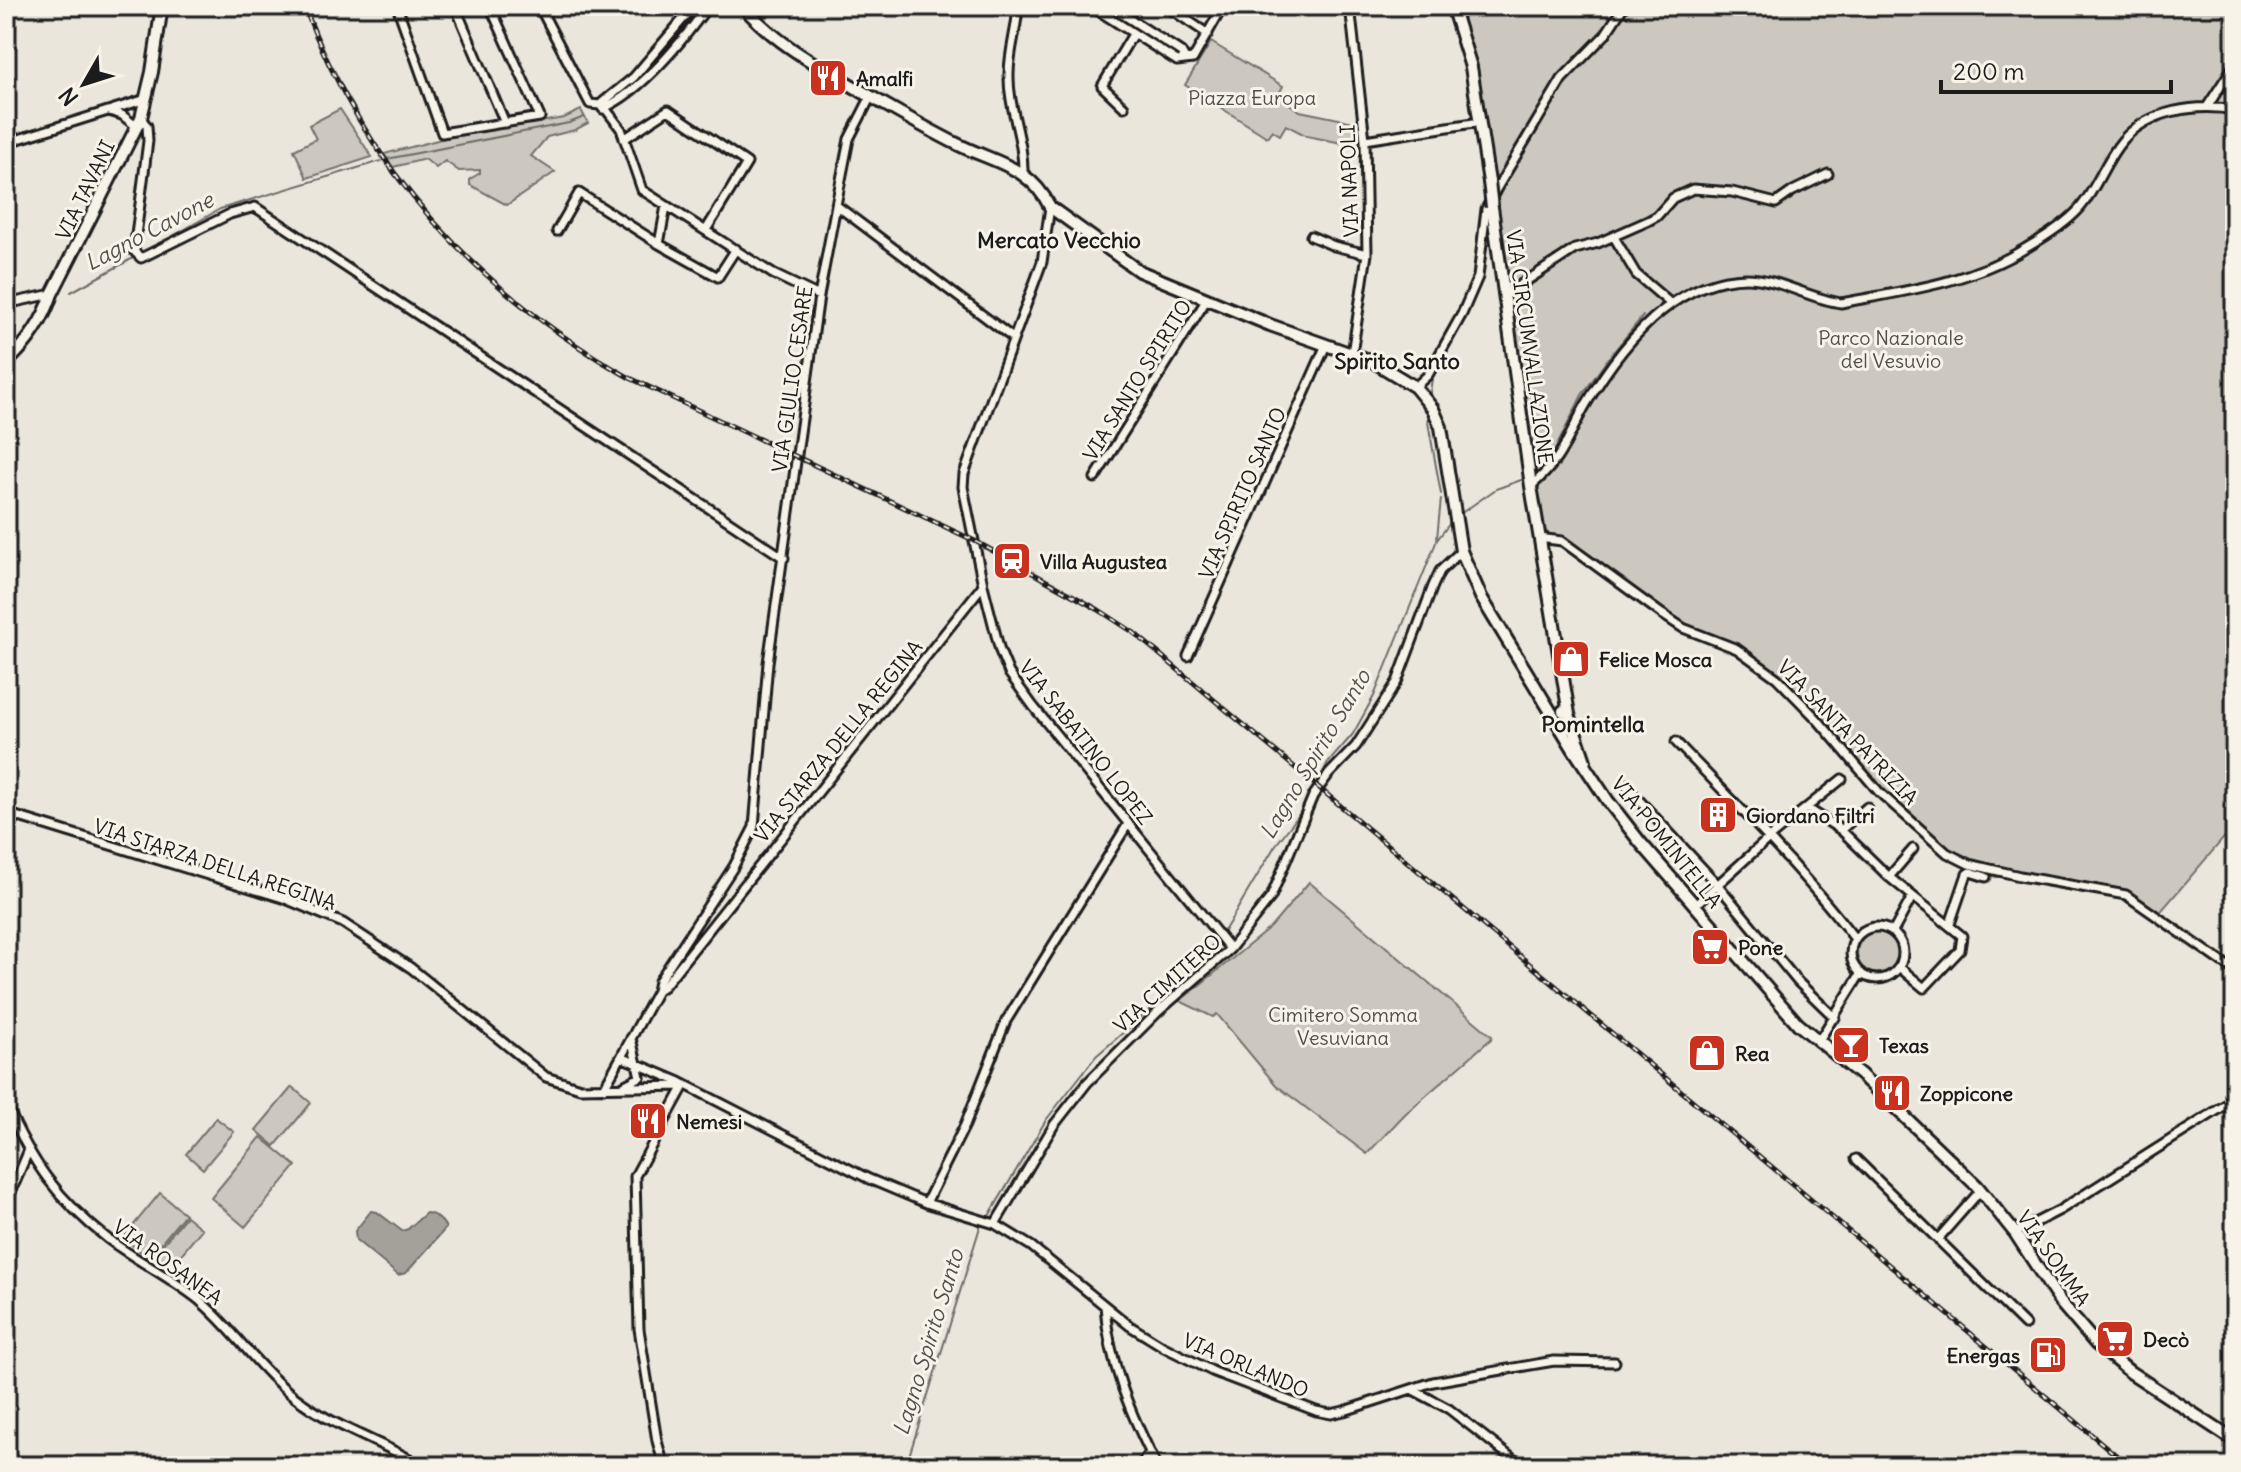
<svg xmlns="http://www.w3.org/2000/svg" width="2241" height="1472" viewBox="0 0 2241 1472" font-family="Delius,sans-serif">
<rect width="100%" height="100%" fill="#eae6dc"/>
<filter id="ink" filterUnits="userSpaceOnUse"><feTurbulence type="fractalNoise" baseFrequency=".0125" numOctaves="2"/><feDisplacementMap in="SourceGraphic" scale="16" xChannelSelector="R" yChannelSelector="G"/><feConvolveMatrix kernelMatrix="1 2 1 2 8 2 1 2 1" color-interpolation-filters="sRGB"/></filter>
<g filter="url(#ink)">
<path fill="#ccc8c0" stroke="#74726e" stroke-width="2" d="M 1450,6 L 2235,6 L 2235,825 L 2157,916 L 2125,896 L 2012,877 L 1996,877 L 1971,868 L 1875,791 L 1800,703 L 1763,669 L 1715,642 L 1674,627 L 1532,521 L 1467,59 Z
M 1211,42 L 1283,86 L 1278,96 L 1300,111 L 1354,122 L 1357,146 L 1307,136 L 1286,125 L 1280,135 L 1272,130 L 1267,137 L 1185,85 Z
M 340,109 L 372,157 L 307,178 L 294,150 L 316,139 L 309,125 Z
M 581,110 L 588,123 L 575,130 L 547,137 L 531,156 L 555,172 L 507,205 L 470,185 L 470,179 L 480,173 L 480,170 L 459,171 L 445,161 L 436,168 L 425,159 L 393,167 L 384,154 L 445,138 L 564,118 Z
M 1309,882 L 1492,1036 L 1491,1039 L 1405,1114 L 1367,1154 L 1276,1085 L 1217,1014 L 1213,1017 L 1180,1001 L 1271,927 Z
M1857 953a21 21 0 1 1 42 0a21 21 0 1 1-42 0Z
M 292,1087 L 311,1103 L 275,1146 L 256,1130 Z
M 216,1118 L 234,1132 L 203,1169 L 186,1154 Z
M 261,1137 L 296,1166 L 245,1227 L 211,1198 Z
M 160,1193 L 185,1214 L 149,1258 L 123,1238 Z
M 186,1216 L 202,1229 L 171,1267 L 155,1254 Z"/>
<path fill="#a3a19a" stroke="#6d6c68" stroke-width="2" d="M 371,1211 L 377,1212 L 402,1231 L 408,1229 L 426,1213 C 435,1214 443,1221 446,1228 L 406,1273 L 398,1275 L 356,1240 L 355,1231 Z"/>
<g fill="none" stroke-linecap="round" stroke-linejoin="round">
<path stroke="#6d6c68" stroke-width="2" d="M 387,159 L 569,123 L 584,117
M 145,252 L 220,209 L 381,161
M 71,292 L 135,257
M 1430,393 L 1432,378
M 1428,410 L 1428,422 L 1441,494
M 1535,476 L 1554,452 L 1582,395 L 1607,360 L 1643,316
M 1460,514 L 1496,489 L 1524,479
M 1437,538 L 1441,499
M 1223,933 L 1275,846 L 1298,816 L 1328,763 L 1353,734 L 1374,696 L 1437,540 L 1450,523
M 989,1216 L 1046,1120 L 1096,1056 L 1168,994 L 1217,940
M 906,1466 L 980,1227"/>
<defs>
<path id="street" d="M 397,6 L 442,133 L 540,117 L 490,6
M 455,6 L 505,123
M 539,6 L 590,104 L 600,105 L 603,102 L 607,106 L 603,109 L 600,105
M 1018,6 C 1017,29 1009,51 1009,74 C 1008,108 1024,139 1023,173
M 1091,6 L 1177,61 L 1193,59 L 1223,6
M 1110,6 L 1181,52 L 1185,59
M 1166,6 L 1208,34
M 1350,6 L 1365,140 L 1367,254 L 1352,354
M 871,96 L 849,139 L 836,205 L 1013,338
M 603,102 L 634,77 L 694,6
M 606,107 C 644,89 684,39 708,6
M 1124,107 L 1102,86 L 1133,34
M 2207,107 L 2235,64
M 605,108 L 621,129 L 642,190 L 773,274 L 819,296
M 109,111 L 122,115 L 137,127
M 141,118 L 147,126 L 148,141 L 134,251 L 141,258 L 230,214 L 255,207 L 784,558
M 624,139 L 668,110 L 747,163 L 706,230
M 1365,140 L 1480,122
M 6,143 L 146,99
M 666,206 L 659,244 L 718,277 L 736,249
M 1050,207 L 1042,262 L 964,474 L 963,487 L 983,585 L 1000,651 L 1009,673 L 1033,706 L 1230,949
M 557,231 L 579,193 L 659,244
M 1311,236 L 1334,246 L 1367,254
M 1614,237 L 1636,274 L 1671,304
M 1505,295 L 1575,249 L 1598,243 L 1648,221 L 1657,216 L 1673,198 L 1693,189 L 1732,192 L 1776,203 L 1793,191 L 1828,174
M 6,304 L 52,294
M 1415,387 L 1428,375 L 1462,314 L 1478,277 L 1486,209 L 1497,188 L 1562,79 L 1605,35 L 1624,6
M 1095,478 L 1207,299
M 1531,486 C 1563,459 1566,440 1585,406 C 1619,348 1672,279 1746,278 C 1779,278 1809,299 1841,303 C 1905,291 1969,283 2026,248 C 2045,237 2066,224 2080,208 C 2097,188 2105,161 2122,141 C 2148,110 2197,103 2235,110
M 1539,538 L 1562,541 L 1662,614 L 1683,628 L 1737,649 L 1777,678 L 1817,719 L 1879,792 L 1947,853 L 1969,864 L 2020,876 L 2126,895 L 2235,971
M 1188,656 L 1326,345
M 1676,742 C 1738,806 1801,869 1855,939
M 1624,784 L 1717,884 L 1798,982 L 1835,1018
M 1807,808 L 1841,830 L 1889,877 L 1962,936 L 1960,950 L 1924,988 L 1899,967
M 6,813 L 283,898 L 343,923 L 411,968 L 546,1077 L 580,1088 L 684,1086
M 1841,830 L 1867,807
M 1889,877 L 1913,849
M 1694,906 L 1769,838 L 1842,779
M 1950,924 L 1967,874 L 1970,872 L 1986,877
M1851 953a26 26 0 1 1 52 0a26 26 0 1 1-52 0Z
M 1893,932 L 1912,897
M 657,991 L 659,981 L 734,866 L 754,827 L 768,663 L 819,296 L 836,205
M 1818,1042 L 1861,973
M 621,1057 L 657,991 L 664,986 L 983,585
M 623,1086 L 640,1077 L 631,1038
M 604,1088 L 621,1057 L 680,1082 L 869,1179 L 926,1203 L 995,1224 L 1031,1246 L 1130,1326 L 1164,1347 L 1214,1372 L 1316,1411 L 1331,1414 L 1344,1411 L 1433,1382 L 1554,1361 L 1615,1362
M 6,1104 C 32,1163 57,1199 108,1239 C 137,1261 170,1277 199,1300 C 236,1331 262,1375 303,1403 C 339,1429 384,1443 422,1466
M 1856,1159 L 2025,1325
M 926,1203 L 965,1125 L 1006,1021 L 1128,824
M 6,1204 L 28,1152
M 995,1224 L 1054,1125 L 1087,1083 L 1159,1011 L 1230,949 L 1271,897 L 1313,796 L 1329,774 L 1356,746 L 1397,682 L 1433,586 L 1440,571 L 1461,551
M 2015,1233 L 2060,1210 L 2235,1099
M 1938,1239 L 1981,1190
M 1105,1306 C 1109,1364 1131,1415 1157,1466
M 1413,1390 L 1449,1409 L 1522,1466
M 664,1466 L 657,1441 L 639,1329 L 635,1176 L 684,1086
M 1140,1466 L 1150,1453"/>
<path id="secondary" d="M 743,6 C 775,43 815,64 856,88 C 889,107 923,127 957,144 C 995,163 1030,166 1050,207 L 1139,271 L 1270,325 L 1374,362 L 1415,387 L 1433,409 L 1441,427 L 1461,551 L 1481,597 L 1574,750 L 1608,801 L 1640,842 L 1798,1024 L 1861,1075 L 1977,1186 L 2015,1233 L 2060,1302 L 2096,1344 L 2130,1372 L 2235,1441
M 1452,6 L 1471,67 L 1489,182
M 1492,207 L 1531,486 L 1569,714
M 6,363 C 27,344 43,322 52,294 L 141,118 L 152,72 L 162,6
M 1563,711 L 1569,714 L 1585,761"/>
</defs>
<use href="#street" stroke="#1c1c1c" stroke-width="13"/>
<use href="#secondary" stroke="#1c1c1c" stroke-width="16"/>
<use href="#street" stroke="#f7f3e8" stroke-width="7"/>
<use href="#secondary" stroke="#f7f3e8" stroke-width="10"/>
<defs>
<path id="rail" d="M 304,6 C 366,169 479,293 630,378 L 975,541 L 1099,610 L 1133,632 L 2129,1466"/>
</defs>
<use href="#rail" stroke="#1c1c1c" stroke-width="5"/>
<use href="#rail" stroke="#f7f3e8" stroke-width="2" stroke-dasharray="6" stroke-linecap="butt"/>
<defs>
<path id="secondary-bridge" d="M 1489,182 L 1492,207"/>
</defs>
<use href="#secondary-bridge" stroke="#1c1c1c" stroke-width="16" stroke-linecap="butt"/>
<use href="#secondary-bridge" stroke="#f7f3e8" stroke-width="10"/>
</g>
</g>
<defs>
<symbol id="restaurant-square" viewBox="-11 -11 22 22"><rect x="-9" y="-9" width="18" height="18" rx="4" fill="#c8321e" stroke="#f7f3e8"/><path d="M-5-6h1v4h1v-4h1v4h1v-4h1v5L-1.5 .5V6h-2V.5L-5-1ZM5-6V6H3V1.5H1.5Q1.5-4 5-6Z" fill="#fff"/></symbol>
<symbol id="station-square" viewBox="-11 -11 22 22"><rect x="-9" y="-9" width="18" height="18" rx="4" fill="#c8321e" stroke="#f7f3e8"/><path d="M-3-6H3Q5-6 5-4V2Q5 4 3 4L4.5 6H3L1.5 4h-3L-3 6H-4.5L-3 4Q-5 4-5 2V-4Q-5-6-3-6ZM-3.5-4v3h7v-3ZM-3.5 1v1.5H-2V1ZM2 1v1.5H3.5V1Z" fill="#fff"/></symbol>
<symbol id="shop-square" viewBox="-11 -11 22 22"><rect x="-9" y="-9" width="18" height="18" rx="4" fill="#c8321e" stroke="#f7f3e8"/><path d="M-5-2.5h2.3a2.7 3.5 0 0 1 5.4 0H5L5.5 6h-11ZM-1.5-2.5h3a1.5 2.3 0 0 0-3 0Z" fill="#fff"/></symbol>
<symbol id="building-square" viewBox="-11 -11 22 22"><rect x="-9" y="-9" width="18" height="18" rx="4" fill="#c8321e" stroke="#f7f3e8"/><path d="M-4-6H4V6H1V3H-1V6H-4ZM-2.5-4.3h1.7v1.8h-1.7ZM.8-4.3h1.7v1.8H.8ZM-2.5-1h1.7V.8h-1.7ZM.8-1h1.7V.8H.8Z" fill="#fff"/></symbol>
<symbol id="supermarket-square" viewBox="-11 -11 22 22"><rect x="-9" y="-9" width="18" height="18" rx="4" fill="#c8321e" stroke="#f7f3e8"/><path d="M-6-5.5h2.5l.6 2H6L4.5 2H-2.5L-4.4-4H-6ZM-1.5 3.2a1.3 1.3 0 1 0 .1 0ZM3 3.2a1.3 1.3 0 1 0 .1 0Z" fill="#fff"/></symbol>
<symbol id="bar-square" viewBox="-11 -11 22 22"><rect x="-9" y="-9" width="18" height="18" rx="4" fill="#c8321e" stroke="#f7f3e8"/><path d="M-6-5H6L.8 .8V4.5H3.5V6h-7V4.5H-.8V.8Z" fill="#fff"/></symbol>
<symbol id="fuel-square" viewBox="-11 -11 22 22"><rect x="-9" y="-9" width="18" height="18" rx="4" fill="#c8321e" stroke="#f7f3e8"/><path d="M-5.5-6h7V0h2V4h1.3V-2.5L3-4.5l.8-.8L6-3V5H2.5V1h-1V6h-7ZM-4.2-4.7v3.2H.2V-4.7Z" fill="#fff"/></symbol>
</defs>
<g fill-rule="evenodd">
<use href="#restaurant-square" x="806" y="56" width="44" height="44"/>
<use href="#station-square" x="990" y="539" width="44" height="44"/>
<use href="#shop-square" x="1549" y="637" width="44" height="44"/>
<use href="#building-square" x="1696" y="793" width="44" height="44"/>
<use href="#supermarket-square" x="1688" y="925" width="44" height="44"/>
<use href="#bar-square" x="1829" y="1023" width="44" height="44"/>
<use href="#shop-square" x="1685" y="1031" width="44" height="44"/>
<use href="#restaurant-square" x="1870" y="1071" width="44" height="44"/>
<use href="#restaurant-square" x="626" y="1099" width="44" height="44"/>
<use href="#supermarket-square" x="2093" y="1317" width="44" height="44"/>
<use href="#fuel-square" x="2026" y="1333" width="44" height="44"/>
</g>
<g text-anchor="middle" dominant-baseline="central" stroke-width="6" stroke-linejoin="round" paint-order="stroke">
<g font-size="20" font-weight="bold" fill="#1c1c1c" stroke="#f7f3e8" text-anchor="start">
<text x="856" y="78">Amalfi</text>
<text x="1040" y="561">Villa Augustea</text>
<text x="1599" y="659">Felice Mosca</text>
<text x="1746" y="815">Giordano Filtri</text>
<text x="1738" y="947">Pone</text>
<text x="1879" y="1045">Texas</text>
<text x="1735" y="1053">Rea</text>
<text x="1920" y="1093">Zoppicone</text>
<text x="676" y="1121">Nemesi</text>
<text x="2143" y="1339">Decò</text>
<text x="2020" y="1355" text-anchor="end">Energas</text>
</g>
<g font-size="20" fill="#51504d" stroke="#f7f3e8">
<text x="1252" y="97">Piazza Europa</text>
<text x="1891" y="337">Parco Nazionale<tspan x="1891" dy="23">del Vesuvio</tspan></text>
<text x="1343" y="1014">Cimitero Somma<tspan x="1343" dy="23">Vesuviana</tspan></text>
</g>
<g font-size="20" fill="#1c1c1c" stroke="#f7f3e8">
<text transform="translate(1349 181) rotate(-92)">VIA NAPOLI</text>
<text transform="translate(85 190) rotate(-64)">VIA TAVANI</text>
<text transform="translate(1530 347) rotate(82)">VIA CIRCUMVALLAZIONE</text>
<text transform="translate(792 379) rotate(-82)">VIA GIULIO CESARE</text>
<text transform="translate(1137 380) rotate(-58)">VIA SANTO SPIRITO</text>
<text transform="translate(1242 493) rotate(-66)">VIA SPIRITO SANTO</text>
<text transform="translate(1848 732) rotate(46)">VIA SANTA PATRIZIA</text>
<text transform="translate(838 741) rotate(-51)">VIA STARZA DELLA REGINA</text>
<text transform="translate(1086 742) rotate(52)">VIA SABATINO LOPEZ</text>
<text transform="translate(1667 842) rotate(51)">VIA POMINTELLA</text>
<text transform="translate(215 864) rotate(18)">VIA STARZA DELLA REGINA</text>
<text transform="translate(1167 983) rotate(-42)">VIA CIMITERO</text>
<text transform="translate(2054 1258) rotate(55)">VIA SOMMA</text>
<text transform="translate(168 1262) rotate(36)">VIA ROSANEA</text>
<text transform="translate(1246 1365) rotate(23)">VIA ORLANDO</text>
</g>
<g font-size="22" font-style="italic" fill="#52514e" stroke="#f7f3e8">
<text transform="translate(149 231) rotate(-28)">Lagno Cavone</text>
<text transform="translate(1315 754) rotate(-59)">Lagno Spirito Santo</text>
<text transform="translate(928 1342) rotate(-73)">Lagno Spirito Santo</text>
</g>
<g font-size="22" font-weight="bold" fill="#1c1c1c" stroke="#f7f3e8">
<text x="1059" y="240">Mercato Vecchio</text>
<text x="1397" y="361">Spirito Santo</text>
<text x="1593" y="724">Pomintella</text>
</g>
</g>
<rect width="2241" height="1472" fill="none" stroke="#f7f3e8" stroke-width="32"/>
<rect x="16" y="16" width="2209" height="1440" fill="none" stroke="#1c1c1c" stroke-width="3" filter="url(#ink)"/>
<g transform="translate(84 84) rotate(231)" stroke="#f7f3e8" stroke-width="6" paint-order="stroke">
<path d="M0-6L14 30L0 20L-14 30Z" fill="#1c1c1c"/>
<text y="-12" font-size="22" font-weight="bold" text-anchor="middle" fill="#1c1c1c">N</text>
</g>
<path d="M1941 80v12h230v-12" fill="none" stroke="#1c1c1c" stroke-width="4"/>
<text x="1953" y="80" font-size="24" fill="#1c1c1c" stroke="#f7f3e8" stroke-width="6" paint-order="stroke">200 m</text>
</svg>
